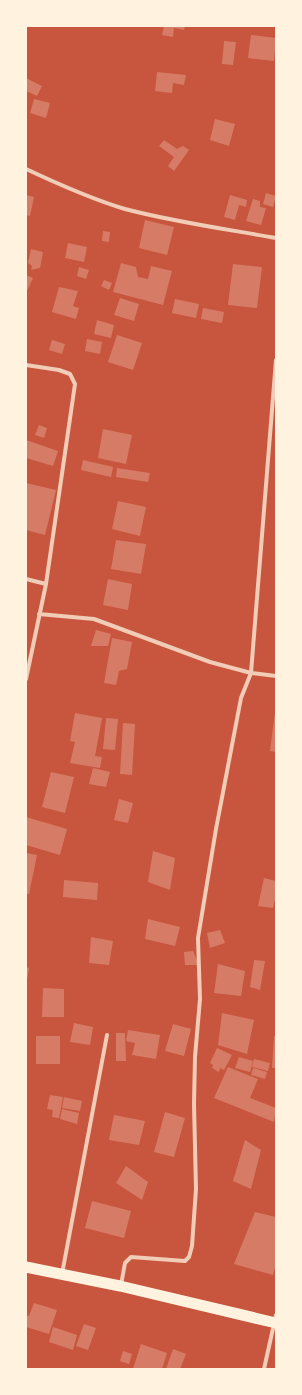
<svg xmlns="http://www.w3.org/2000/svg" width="302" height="1395" viewBox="0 0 302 1395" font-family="'Noto Sans',sans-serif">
<rect width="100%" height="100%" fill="#c8553d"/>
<path fill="#d67c66" d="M 164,26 L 185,26 L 184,30 L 174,28 L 173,37 L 162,35 Z
M 251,35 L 276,38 L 274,61 L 248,58 Z
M 224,41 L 236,42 L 233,65 L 222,64 Z
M 157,72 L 186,75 L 184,85 L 173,83 L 172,93 L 155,91 Z
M 26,78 L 42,86 L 37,96 L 26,91 Z
M 34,99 L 50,103 L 46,118 L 30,113 Z
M 215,119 L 235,124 L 229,146 L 210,140 Z
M 164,140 L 177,149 L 183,146 L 189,150 L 174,171 L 168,166 L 174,157 L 159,146 Z
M 266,193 L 276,196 L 273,207 L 263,204 Z
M 26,195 L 34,197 L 30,216 L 26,215 Z
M 230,195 L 247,200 L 246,207 L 239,205 L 235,220 L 224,217 Z
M 253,199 L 260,201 L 260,207 L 266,208 L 261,225 L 246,221 Z
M 145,220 L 174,227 L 167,255 L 139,248 Z
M 103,231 L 110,232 L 109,242 L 102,241 Z
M 68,243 L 87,247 L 84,262 L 65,258 Z
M 31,249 L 43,252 L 40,268 L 31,270 L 32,266 L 28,263 Z
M 121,263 L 136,267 L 138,277 L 148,279 L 151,266 L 172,271 L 163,305 L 113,292 Z
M 233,264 L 262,267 L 257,308 L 228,305 Z
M 79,267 L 89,270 L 86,279 L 77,276 Z
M 26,275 L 33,278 L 27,291 L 26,290 Z
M 104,280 L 112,283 L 109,290 L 101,286 Z
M 59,287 L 78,291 L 73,306 L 79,308 L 76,319 L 52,312 Z
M 120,298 L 139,304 L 134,321 L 114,315 Z
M 175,299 L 199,304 L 196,318 L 172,313 Z
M 203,308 L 224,312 L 222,323 L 201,319 Z
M 97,320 L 114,325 L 111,338 L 94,334 Z
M 117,335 L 142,343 L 133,370 L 108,362 Z
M 87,339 L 102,342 L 100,354 L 85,351 Z
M 52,340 L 65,344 L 62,354 L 49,350 Z
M 39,425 L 47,428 L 44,438 L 35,435 Z
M 103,429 L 132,435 L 126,464 L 98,458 Z
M 26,440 L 58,451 L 53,466 L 26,458 Z
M 83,460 L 113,467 L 111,477 L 81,470 Z
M 117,468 L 150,473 L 148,482 L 116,477 Z
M 26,483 L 56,490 L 45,535 L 26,530 Z
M 118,501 L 146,507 L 140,536 L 112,529 Z
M 116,540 L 146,544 L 141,574 L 111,569 Z
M 108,579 L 132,584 L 128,610 L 103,605 Z
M 96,630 L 111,634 L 108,646 L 91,646 Z
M 112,638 L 132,642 L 127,669 L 119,671 L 116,685 L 104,683 Z
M 275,712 L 276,712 L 276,752 L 270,751 Z
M 75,713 L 102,718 L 95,756 L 102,757 L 100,768 L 70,763 L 75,742 L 70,741 Z
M 106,718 L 118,719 L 115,750 L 103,749 Z
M 123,723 L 135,724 L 132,775 L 120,774 Z
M 93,768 L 110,772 L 106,787 L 89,784 Z
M 51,772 L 74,777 L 65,813 L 42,807 Z
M 119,799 L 133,803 L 128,823 L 114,820 Z
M 26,817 L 67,829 L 60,855 L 26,845 Z
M 153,851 L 175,858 L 170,890 L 148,882 Z
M 26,853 L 37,855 L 29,894 L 26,894 Z
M 264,878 L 276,881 L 276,896 L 273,908 L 258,906 Z
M 64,880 L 98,883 L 97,900 L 63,897 Z
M 148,919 L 180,927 L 175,946 L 145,939 Z
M 220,930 L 225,943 L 210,948 L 207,933 Z
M 91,937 L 113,941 L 109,965 L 89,963 Z
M 193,951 L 199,965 L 185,965 L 184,952 Z
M 254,960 L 265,961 L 260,990 L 250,987 Z
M 218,964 L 245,971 L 241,996 L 214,993 Z
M 26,967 L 29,968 L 27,980 L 26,980 Z
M 43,988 L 64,989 L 64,1017 L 42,1017 Z
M 222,1013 L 254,1020 L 247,1054 L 218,1045 Z
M 74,1023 L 93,1027 L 90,1045 L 70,1042 Z
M 173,1024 L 191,1029 L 184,1056 L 165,1051 Z
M 128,1030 L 160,1035 L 156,1059 L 132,1055 L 135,1043 L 126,1041 Z
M 116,1033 L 125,1033 L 126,1061 L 116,1061 Z
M 36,1036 L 60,1036 L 60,1064 L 36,1064 Z
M 274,1036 L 276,1036 L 276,1068 L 272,1068 Z
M 217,1048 L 232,1055 L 224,1070 L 220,1068 L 219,1072 L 212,1068 L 213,1065 L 210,1063 Z
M 239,1057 L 253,1061 L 250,1072 L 235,1068 Z
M 254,1059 L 270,1063 L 268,1071 L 252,1067 Z
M 228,1067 L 258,1079 L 250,1098 L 276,1108 L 274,1122 L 214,1098 Z
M 253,1068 L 267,1072 L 265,1079 L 251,1075 Z
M 50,1095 L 63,1097 L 59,1118 L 52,1117 L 53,1110 L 47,1109 Z
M 64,1097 L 82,1101 L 80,1111 L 62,1108 Z
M 62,1109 L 79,1113 L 77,1124 L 60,1119 Z
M 165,1112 L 185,1118 L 174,1157 L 154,1152 Z
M 114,1115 L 145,1121 L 139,1145 L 109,1140 Z
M 245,1140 L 261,1150 L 251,1189 L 233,1181 Z
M 126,1166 L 148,1182 L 142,1200 L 116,1183 Z
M 92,1201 L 131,1211 L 124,1238 L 85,1228 Z
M 255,1212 L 276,1217 L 276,1264 L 273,1275 L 234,1264 Z
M 34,1303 L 57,1310 L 49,1334 L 26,1327 L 26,1315 L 29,1316 Z
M 84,1324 L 96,1328 L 88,1350 L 76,1346 Z
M 53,1327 L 77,1335 L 73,1350 L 49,1342 Z
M 141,1344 L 167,1353 L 162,1369 L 133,1369 Z
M 173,1349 L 186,1354 L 180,1369 L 166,1369 Z
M 123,1351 L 132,1354 L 129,1364 L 120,1361 Z"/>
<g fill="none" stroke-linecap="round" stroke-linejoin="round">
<path stroke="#f1ccb7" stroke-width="4" d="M 26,169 C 58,184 91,199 125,209 C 174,222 226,229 276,238
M 26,365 L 59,370 L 70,374 L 75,384 L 46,584 L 26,679
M 26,579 L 46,584
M 39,614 L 94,619 L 210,662 L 251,673 L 276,676
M 62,1274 L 107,1035
M 121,1285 L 125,1263 L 131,1257 L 185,1261 L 189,1257 L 192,1246 L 196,1189 L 194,1104 L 195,1057 L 200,999 L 198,938 L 216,829 L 241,698 L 251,673 L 276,360
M 264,1369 L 276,1315"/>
<path stroke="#fff3e0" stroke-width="11" d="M 26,1267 L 120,1286 L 276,1323"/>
</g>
<rect width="302" height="1395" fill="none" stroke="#fff3e0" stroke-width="54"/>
</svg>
